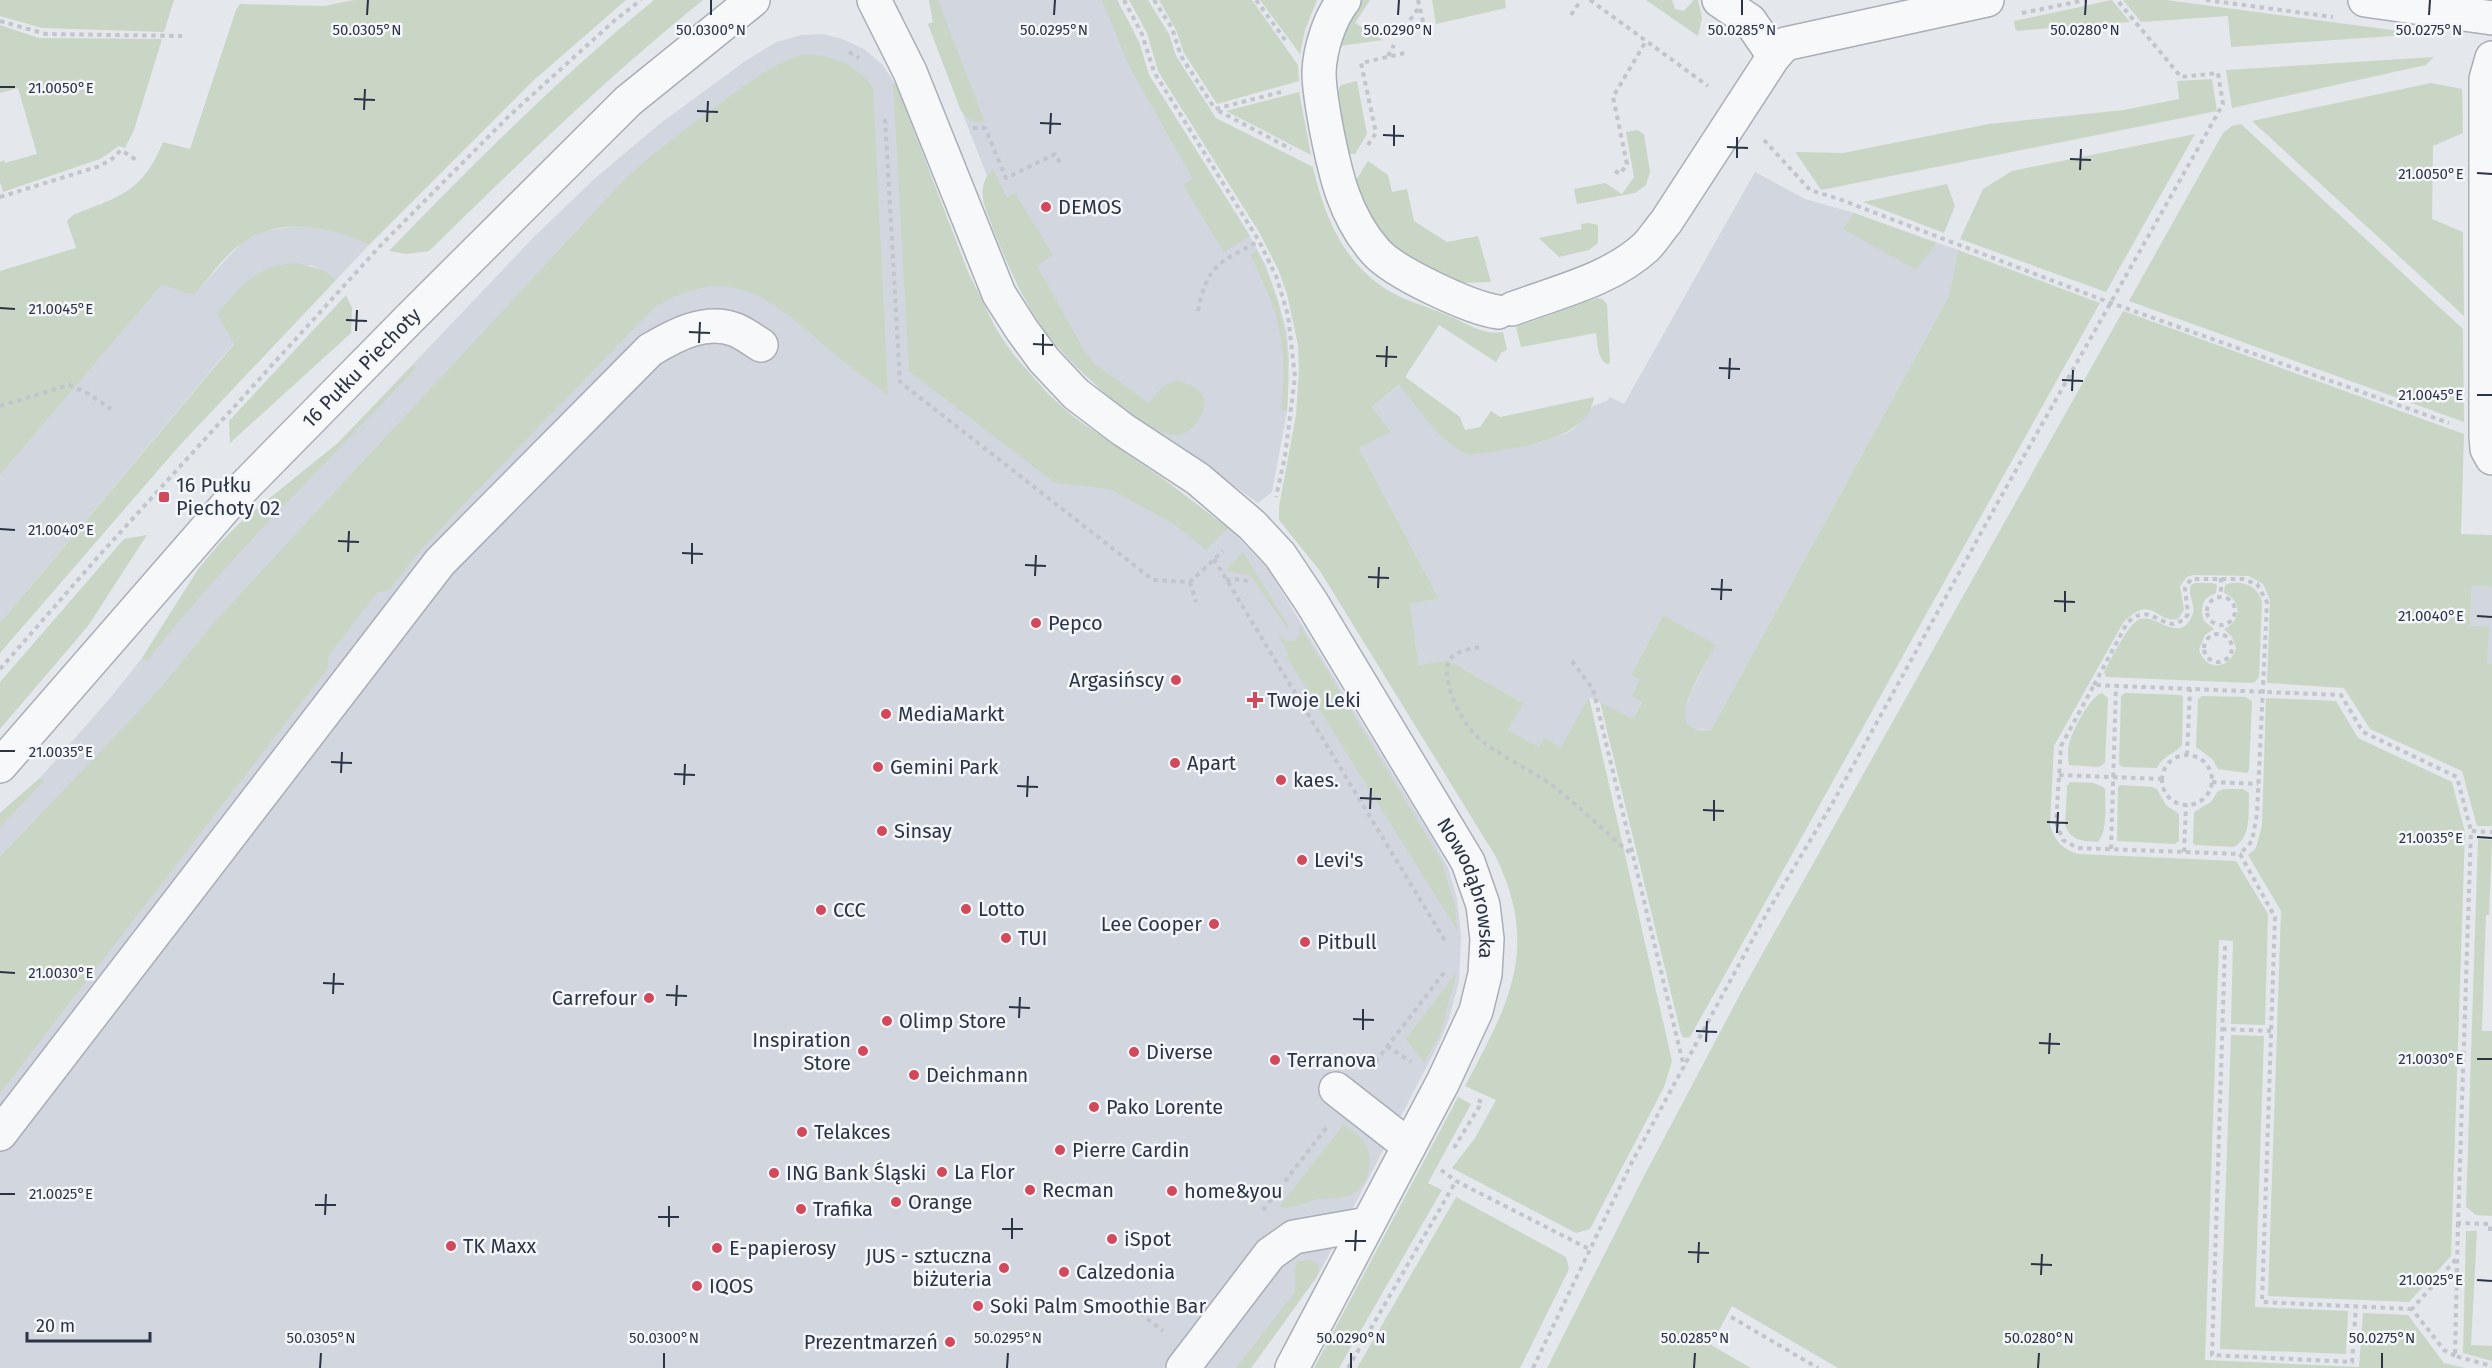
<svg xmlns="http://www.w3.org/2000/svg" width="2492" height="1368" viewBox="0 0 2492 1368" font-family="'Fira Sans',sans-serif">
<rect width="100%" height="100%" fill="#e4e7ec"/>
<path fill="#d2d6de" d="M 929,0 L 1117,0 L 1139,42 L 1149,75 L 1250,236 L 1266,266 L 1279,304 L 1287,333 L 1289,361 L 1287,411 L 1272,492 L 1258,503 L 1104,393 L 1056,345 L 1042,326 L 1027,303 L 1002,250 L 987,210 L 983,198 L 987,176 L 928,24 L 933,22 Z
M 823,34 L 842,39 L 864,49 L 882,64 L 897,87 L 968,272 L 996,329 L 1013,354 L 1049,395 L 1075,418 L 1162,478 L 1232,531 L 1268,569 L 1435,843 L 1449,870 L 1457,899 L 1461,936 L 1459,981 L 1449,1019 L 1438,1045 L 1318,1275 L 1251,1368 L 0,1368 L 0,813 L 40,778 L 111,697 L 142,658 L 199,568 L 220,543 L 244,519 L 338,443 L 533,238 L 592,181 L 658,125 L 744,62 L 776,42 L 802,35 Z
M 1755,172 L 1805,199 L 1854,213 L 1958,250 L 1949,296 L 1711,730 L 1693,729 L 1687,724 L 1684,714 L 1691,692 L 1715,645 L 1663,615 L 1631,675 L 1640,680 L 1642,701 L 1633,719 L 1589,697 L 1561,748 L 1539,747 L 1508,730 L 1522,702 L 1448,660 L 1419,665 L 1410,604 L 1439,599 L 1359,448 L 1391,432 L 1372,407 L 1400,385 L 1446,441 L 1469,455 L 1542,442 L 1565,434 L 1575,428 L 1593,406 L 1607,401 L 1610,397 L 1624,404 Z
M 299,226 L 319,228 L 348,235 L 369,245 L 336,280 L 324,270 L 310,265 L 234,343 L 0,623 L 0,475 L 162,285 L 194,294 L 243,241 L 263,231 Z
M 2472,586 L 2492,587 L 2492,664 L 2487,664 L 2470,626 Z"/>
<path fill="#c9d6c5" d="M 0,0 L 174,0 L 164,32 L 42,28 L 0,16 Z
M 354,0 L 626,0 L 534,80 L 369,245 C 331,227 283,216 245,241 C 229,250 207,280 194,295 L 162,285 L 0,475 L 0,271 L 76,248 L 67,221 L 73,215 C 120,196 142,193 163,142 L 190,149 L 236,10 L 240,4 L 324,6 Z
M 654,0 L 703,0 C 606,78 518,164 429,251 L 406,254 L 389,251 C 473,164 560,77 654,0 Z
M 929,0 L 938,0 L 985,123 L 971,121 L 961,111 L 928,24 L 933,22 Z
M 1102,0 L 1117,0 L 1139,42 L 1149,75 L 1250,236 L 1224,252 L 1183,185 L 1193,179 L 1129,66 Z
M 1129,0 L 1148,0 L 1169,34 L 1176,56 L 1216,118 L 1313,167 C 1324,217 1345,266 1391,292 C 1408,302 1429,307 1447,315 C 1464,322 1484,336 1503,332 L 1507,350 L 1502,352 L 1496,362 L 1439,325 L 1405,377 L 1460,417 L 1465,430 L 1480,427 L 1491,411 L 1500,417 L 1594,397 C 1588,444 1506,449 1469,455 C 1438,442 1421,410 1399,385 L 1372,407 L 1391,432 L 1359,448 L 1439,599 L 1410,604 L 1419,665 L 1448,660 L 1523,703 L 1508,730 L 1539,747 L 1544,738 L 1561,747 L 1589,697 L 1672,1061 L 1664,1087 L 1590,1229 L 1576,1233 L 1452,1168 L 1475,1138 L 1496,1100 L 1465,1086 C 1509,1003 1540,949 1496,857 L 1320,571 L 1279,520 L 1279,507 L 1296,415 L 1299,371 L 1298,345 L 1287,294 L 1278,269 L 1259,232 L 1158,71 L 1147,33 Z
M 1159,0 L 1252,0 L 1298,65 L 1299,81 L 1217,104 L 1184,53 L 1176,30 Z
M 1260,0 L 1317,0 L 1305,30 L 1300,54 Z
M 1358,0 L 1370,0 L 1355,23 L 1383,40 L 1340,46 L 1337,44 Z
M 1432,0 L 1505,0 L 1506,8 L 1436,24 Z
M 1646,0 L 1672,0 L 1675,9 L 1684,11 L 1694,0 L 1698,0 L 1702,18 L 1698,36 Z
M 2112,0 L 2130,22 L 2026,30 L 2017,31 L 2015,28 L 2014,21 Z
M 2123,0 L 2166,0 L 2422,34 L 2231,47 L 2228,16 L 2141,22 Z
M 0,25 L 39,38 L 162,39 L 134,130 L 125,148 L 119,146 L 100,159 L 3,192 L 0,182 L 0,162 L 4,160 L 5,163 L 37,154 L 18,88 L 0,93 Z
M 804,54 C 833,56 857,64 873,88 L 888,395 C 867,379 846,364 826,347 C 769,297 730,262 655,307 L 461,507 L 419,552 L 389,590 L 377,593 L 328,656 L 328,668 L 0,1093 L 0,857 L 156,693 L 218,618 L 623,181 C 652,154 684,130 717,106 C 744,86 771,64 804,54 Z
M 2434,57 L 2426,65 L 2232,108 L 2226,70 Z
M 2212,79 L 2217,111 L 1821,190 L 1796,153 L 1796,152 L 1843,153 L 1989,124 L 2124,110 L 2179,99 L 2177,81 Z
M 1357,81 L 1367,134 L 1355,154 L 1344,153 L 1335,95 L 1341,85 Z
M 893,82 L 897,87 L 968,272 L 996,329 L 1013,354 L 1049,395 L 1075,418 L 1162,478 L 1228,528 L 1206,550 L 1174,524 L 1110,489 L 1055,483 L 909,371 Z
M 2431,83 L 2462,89 L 2463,133 L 2433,146 L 2432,219 L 2463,232 L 2464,316 L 2252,121 Z
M 1299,92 L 1311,155 L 1226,111 Z
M 2241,124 L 2463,329 L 2464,422 L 2129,301 L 2223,133 L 2232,126 Z
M 1637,130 L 1644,134 L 1650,172 L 1646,185 L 1635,193 L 1577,204 L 1574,189 L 1605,183 L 1622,194 L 1634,177 L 1626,132 Z
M 2195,134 L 2106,292 L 1960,239 L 1983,189 L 2012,171 Z
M 1368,161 L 1388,175 L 1392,192 L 1407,189 L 1414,221 L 1447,242 L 1478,236 L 1491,282 L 1460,283 L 1388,249 L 1352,187 Z
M 993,169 L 1007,198 L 1015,193 L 1053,255 L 1037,266 L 1085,352 L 1095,364 L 1149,403 C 1161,387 1173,373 1193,387 C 1198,390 1204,394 1204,400 C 1206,415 1191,436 1175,435 C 1152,434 1111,400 1095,384 C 1081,372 1068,359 1056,345 C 1028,312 1009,269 993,229 C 990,219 984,209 983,198 C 981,188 985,176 993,169 Z
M 1947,184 L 1955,206 L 1944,233 L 1863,202 Z
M 1854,213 L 1936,243 L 1917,269 L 1913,268 L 1843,229 Z
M 1589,223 L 1598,225 L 1598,243 L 1589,250 L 1559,257 L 1539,238 L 1582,229 L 1581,224 Z
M 1958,250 L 2100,303 L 1690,1037 L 1684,1038 L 1681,1034 L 1600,702 L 1633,719 L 1642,702 L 1632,696 L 1640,680 L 1631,675 L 1663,615 L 1716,645 C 1705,666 1656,737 1711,730 L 1949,296 Z
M 1257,251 C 1284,301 1292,354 1287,411 L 1281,410 C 1288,345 1280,313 1250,255 Z
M 296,263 L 324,270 L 336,280 L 180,445 L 0,653 L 0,623 L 234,344 L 217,313 C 246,283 252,267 296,263 Z
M 346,295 L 352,308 L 351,333 L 230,443 L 229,421 Z
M 1597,298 L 1602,299 L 1607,304 L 1610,363 L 1607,364 C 1597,359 1598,343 1596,333 L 1521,347 L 1516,327 Z
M 2123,311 L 2464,434 L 2461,534 L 2492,535 L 2492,587 L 2472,586 L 2470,626 L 2489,627 L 2487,664 L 2492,664 L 2492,826 L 2477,826 L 2462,771 L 2370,729 L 2344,688 L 2267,683 L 2270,600 L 2263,584 L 2249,576 L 2193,575 L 2187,577 L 2180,586 L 2184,610 L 2178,619 C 2155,624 2153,592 2123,623 L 2054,746 L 2050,825 C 2055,841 2062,849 2078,854 L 2236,861 L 2268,914 L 2265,1025 L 2231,1024 L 2233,941 L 2219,940 L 2205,1360 L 2359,1367 L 2363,1313 L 2408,1315 L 2444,1363 L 2465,1368 L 1838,1368 L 1732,1306 L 1711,1345 L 1751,1368 L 1547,1368 L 1643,1178 L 1745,985 Z
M 413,365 L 416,368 C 325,465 228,557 147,661 L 142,658 L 199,568 L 220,543 L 244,519 L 338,443 Z
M 147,535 L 88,626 L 0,729 L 0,682 L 124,539 Z
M 1243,552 L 1289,627 L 1287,628 L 1253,579 C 1244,571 1236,575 1226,570 Z
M 2195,583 L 2213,583 L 2217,585 L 2216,593 C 2203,597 2199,608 2204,621 L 2214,629 L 2205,635 L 2199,649 C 2205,672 2230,670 2236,648 L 2232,637 L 2224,629 C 2242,621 2242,600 2224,593 L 2225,585 C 2240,579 2258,585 2262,602 L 2259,677 L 2255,682 L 2251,683 L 2106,677 L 2104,672 C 2111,660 2128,623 2140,619 C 2156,613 2179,645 2192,616 C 2197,605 2187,597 2191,585 Z
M 1299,624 L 1441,860 L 1455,906 L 1457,930 L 1286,656 L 1288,653 L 1277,633 L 1285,641 L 1295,641 L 1300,634 Z
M 2102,693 L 2108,698 L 2105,763 L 2099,767 L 2069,765 C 2068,758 2067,748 2070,741 C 2073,729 2091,695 2102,693 Z
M 2125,693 L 2181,695 L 2183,697 L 2182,745 C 2174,755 2163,755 2157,768 L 2122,767 L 2119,764 L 2121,696 Z
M 2202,696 L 2245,697 L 2252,701 L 2249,770 L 2247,773 L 2218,769 L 2212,759 L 2196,747 L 2198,699 Z
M 2266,698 L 2336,701 L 2358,738 L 2452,782 L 2465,832 L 2451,1256 L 2409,1302 L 2268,1296 L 2281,911 L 2248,855 L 2256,848 L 2262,825 Z
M 40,778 L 44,781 L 0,827 L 0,813 Z
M 2070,782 L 2094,783 L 2105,788 C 2105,803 2108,831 2098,842 C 2082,841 2071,841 2065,825 L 2067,786 Z
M 2120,785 L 2152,787 L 2157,789 L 2166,805 L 2179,814 L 2179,841 L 2175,844 L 2117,841 L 2118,787 Z
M 2223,789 L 2243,789 L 2249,793 C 2248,812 2252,837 2234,847 L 2195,845 L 2193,843 L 2194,812 L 2211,802 L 2217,792 Z
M 2478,839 L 2492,840 L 2489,915 L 2486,915 L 2482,1031 L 2492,1031 L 2492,1216 L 2476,1215 L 2466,1207 Z
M 1457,972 L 1440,1034 L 1424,1063 L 1406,1039 Z
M 2231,1035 L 2264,1036 L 2255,1307 L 2348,1311 L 2346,1354 L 2220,1349 Z
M 1458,1097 L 1471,1104 L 1428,1183 L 1442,1190 L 1339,1368 L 1314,1368 Z
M 1344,1124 C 1351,1129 1359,1135 1364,1142 C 1375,1157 1369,1187 1351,1195 C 1341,1199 1329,1198 1319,1199 C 1301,1202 1298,1209 1279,1207 Z
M 1456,1197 L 1566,1257 L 1569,1269 L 1520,1368 L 1357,1368 Z
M 2466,1231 L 2477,1231 L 2471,1345 L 2492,1346 L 2492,1361 L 2463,1353 Z
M 1310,1260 L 1319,1265 L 1318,1275 L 1251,1368 L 1236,1368 L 1295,1292 L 1295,1267 L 1298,1261 Z"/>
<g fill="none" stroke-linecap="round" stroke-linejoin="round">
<defs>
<g id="minor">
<path id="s1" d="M 874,0 L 910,72 L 999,294 L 1022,330 L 1044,360 L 1076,394 L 1122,429 L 1198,479 L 1252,525 L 1280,555 L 1312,603 L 1468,862 L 1483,905 L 1487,939 L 1485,974 L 1476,1011 L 1443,1082 L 1292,1368"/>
<path d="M 1344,0 C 1329,19 1320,49 1319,72 C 1319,90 1323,109 1326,127 C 1335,173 1344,216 1376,252 C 1395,273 1470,308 1498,312"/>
<path d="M 1719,0 L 1750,21 L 1774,56"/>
<path d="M 2365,0 L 2492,18"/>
<path d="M 2492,58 L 2486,79 L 2486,436 L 2487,449 L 2492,458"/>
<path d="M 1512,309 C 1557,292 1610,280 1646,247 C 1653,240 1659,230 1666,222 L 1774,56 L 1785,44 L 1987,0"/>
<path id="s2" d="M 0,766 L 234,497 L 409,319 L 628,101 L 753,0"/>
<path d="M 1336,1089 L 1409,1146"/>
<path d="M 0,1134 L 440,562 L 650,350 C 675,335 706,318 736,330 C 745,334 753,340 761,345"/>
<path d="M 1183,1368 L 1270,1254 L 1294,1237 L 1368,1224"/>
</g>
</defs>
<use href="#minor" stroke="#a9aeb7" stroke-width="36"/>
<path stroke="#c2c5cb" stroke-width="4" stroke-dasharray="4.5 4.5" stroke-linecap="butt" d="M 1124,0 L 1142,34 L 1154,72 L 1259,241 L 1276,276 L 1288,315 L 1295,377 L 1285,456 L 1276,497
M 1154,0 L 1172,28 L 1181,56 L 1215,109
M 1256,0 L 1286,41
M 1418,0 L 1424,26
M 1590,0 L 1708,86
M 2206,0 L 2333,17
M 2022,13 L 2086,0
M 1571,15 L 1581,0
M 1410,20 L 1420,6
M 0,21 L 46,34 L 182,36
M 849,52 L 859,58
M 1388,56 L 1394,45
M 1281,92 L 1215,109 L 1291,149
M 885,119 L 900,382 L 1153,580 L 1190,582 L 1223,551
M 973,128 L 985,128 L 1006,178 L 1055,154 L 1062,166
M 1764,140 L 1810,190 L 1839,199 L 2111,303 L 2449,423
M 1368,145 L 1376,133 L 1361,63 L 1405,53
M 1615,171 L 1620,174 L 1627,164 L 1613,97 L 1646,41
M 0,197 L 100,166 L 112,159 L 121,150 L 138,161
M 1198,311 C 1208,263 1219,263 1259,241
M 0,406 L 69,385 L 89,394 L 111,409
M 1214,559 L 1447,944
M 2221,578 L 2221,596
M 1226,580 L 1243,579 L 1251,584
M 1190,582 L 1196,602
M2207 611a14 14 0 1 1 28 0a14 14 0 1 1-28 0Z
M2204 648a14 14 0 1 1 28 0a14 14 0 1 1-28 0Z
M 1479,647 C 1471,649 1460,650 1453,656 C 1435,671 1461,720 1474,734 C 1495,755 1534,770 1558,790 C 1583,810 1606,832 1630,853
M 1572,661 L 1593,689 L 1684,1067
M 0,669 L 97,558 L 381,245 L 509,116 L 614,21 L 641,0
M 2094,685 L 2127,623 C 2147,605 2153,620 2173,624 L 2184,620 L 2188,614 L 2185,588 L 2191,579 L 2242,579 L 2257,584 L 2267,602 L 2257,814 L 2252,841 L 2240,854
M2162 780a25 25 0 1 1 50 0a25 25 0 1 1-50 0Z
M 2187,755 L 2190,689
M 2059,775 L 2162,779
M 2212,782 L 2258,784
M 2111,849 L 2116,686
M 2184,852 L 2186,805
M 2225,946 L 2212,1355 L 2352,1362 L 2356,1306
M 2222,1029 L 2271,1031
M 1387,1046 L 1411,1062
M 1370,1069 L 1446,970
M 1454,1148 L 1482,1102 L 1475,1099
M 1441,1170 L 1456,1181 L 1591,1250
M 1263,1210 L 1326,1128
M 2458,1223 L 2455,1356 L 2492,1366
M 2490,1231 L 2490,1224 L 2458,1223 L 2471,831 L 2492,832
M 2412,1309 L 2262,1302 L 2275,917 L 2240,854 L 2078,848 L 2063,840 L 2056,823 L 2061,746 L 2094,685 L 2341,695 L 2363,732 L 2457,777 L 2471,831
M 1140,1313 L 1163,1331
M 1731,1317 L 1818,1368
M 2455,1356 L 2444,1350 L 2412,1309 L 2458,1257
M 1348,1368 L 1456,1181
M 1533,1368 L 1632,1162 L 1768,911 L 1832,804 L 1998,502 L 2223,104 L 2218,73 L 2181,77 L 2117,0"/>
<use href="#minor" stroke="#f7f8fa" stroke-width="33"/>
</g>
<path fill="none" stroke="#2b3445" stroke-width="2" d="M 367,15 L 368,0M 711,15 L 711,0M 1054,15 L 1055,0M 1398,15 L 1399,0M 1742,15 L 1742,0M 2085,15 L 2086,0M 2429,15 L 2430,0M 0,87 L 15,87M 354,99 L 375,100M 364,110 L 365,89M 697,111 L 718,112M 707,122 L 708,101M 1040,123 L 1061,124M 1050,134 L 1051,113M 1383,135 L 1404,136M 1394,146 L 1394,125M 1727,147 L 1748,148M 1737,158 L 1737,137M 2070,159 L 2091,160M 2080,170 L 2081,149M 2477,173 L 2492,174M 0,308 L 15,309M 346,320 L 367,321M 356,331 L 357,310M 689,332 L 710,333M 699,343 L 700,322M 1033,344 L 1053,345M 1043,355 L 1043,334M 1376,356 L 1397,357M 1386,367 L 1387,346M 1719,368 L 1740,369M 1729,379 L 1730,358M 2062,380 L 2083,381M 2072,391 L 2073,370M 2477,395 L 2492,395M 0,529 L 15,530M 338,541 L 359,542M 348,552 L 349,531M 682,553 L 703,554M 692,564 L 692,543M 1025,565 L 1046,566M 1035,576 L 1036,555M 1368,577 L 1389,578M 1378,588 L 1379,567M 1711,589 L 1732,590M 1721,600 L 1722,579M 2054,601 L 2075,602M 2065,612 L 2065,591M 2477,616 L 2492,617M 0,751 L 15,751M 331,762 L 352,763M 341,773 L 342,752M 674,774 L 695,775M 684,785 L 685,764M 1017,786 L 1038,787M 1027,797 L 1028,776M 1360,798 L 1381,799M 1370,809 L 1371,788M 1703,810 L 1724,811M 1714,821 L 1714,800M 2047,822 L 2068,823M 2057,833 L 2058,812M 2477,837 L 2492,838M 0,972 L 15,973M 323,983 L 344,984M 333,994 L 334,973M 666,995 L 687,996M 676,1006 L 677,985M 1009,1007 L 1030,1008M 1019,1018 L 1020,997M 1353,1019 L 1374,1020M 1363,1030 L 1363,1009M 1696,1031 L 1717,1032M 1706,1042 L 1707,1021M 2039,1043 L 2060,1044M 2049,1054 L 2050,1033M 2477,1059 L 2492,1059M 0,1194 L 15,1194M 315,1205 L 336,1205M 325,1215 L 326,1194M 658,1217 L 679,1217M 669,1227 L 669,1206M 1002,1229 L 1023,1229M 1012,1239 L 1012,1218M 1345,1241 L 1366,1241M 1355,1251 L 1356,1230M 1688,1252 L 1709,1253M 1698,1263 L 1699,1242M 2031,1264 L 2052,1265M 2041,1275 L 2042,1254M 2477,1280 L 2492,1281M 320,1368 L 321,1353M 664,1368 L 664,1353M 1007,1368 L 1008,1353M 1351,1368 L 1351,1353M 1694,1368 L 1695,1353M 2038,1368 L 2039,1353M 2382,1368 L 2382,1353"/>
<g fill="#d1495b" stroke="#f4f6f9" stroke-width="2">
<circle cx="1046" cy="207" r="6"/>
<rect x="158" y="491" width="12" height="12" rx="3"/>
<circle cx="1036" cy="623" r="6"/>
<circle cx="1176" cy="680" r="6"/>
<path d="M1252 691h6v6h6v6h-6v6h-6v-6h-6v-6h6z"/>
<circle cx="886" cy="714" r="6"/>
<circle cx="1175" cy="763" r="6"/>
<circle cx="878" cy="767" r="6"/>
<circle cx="1281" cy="780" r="6"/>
<circle cx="882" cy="831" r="6"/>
<circle cx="1302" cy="860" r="6"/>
<circle cx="966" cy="909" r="6"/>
<circle cx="821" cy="910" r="6"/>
<circle cx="1214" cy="924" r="6"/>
<circle cx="1006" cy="938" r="6"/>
<circle cx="1305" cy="942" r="6"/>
<circle cx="649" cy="998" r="6"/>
<circle cx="887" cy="1021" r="6"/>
<circle cx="863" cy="1051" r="6"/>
<circle cx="1134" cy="1052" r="6"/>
<circle cx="1275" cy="1060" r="6"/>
<circle cx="914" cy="1075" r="6"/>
<circle cx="1094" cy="1107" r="6"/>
<circle cx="802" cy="1132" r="6"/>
<circle cx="1060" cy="1150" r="6"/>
<circle cx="942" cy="1172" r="6"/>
<circle cx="774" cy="1173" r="6"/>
<circle cx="1030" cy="1190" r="6"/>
<circle cx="1172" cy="1191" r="6"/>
<circle cx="896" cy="1202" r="6"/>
<circle cx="801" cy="1209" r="6"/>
<circle cx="1112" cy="1239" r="6"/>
<circle cx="451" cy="1246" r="6"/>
<circle cx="717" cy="1248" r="6"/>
<circle cx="1004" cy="1268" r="6"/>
<circle cx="1064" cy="1272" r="6"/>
<circle cx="697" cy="1286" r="6"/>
<circle cx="978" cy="1306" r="6"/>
<circle cx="950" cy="1342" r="6"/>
</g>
<g text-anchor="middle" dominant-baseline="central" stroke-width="5" stroke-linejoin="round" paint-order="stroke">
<g font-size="20" fill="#2b3445" stroke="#f4f6f9" text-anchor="start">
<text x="1058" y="207">DEMOS</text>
<text x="176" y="485">16 Pułku<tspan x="176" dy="23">Piechoty 02</tspan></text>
<text x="1048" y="623">Pepco</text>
<text x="1164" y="680" text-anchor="end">Argasińscy</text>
<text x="1267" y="700">Twoje Leki</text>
<text x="898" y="714">MediaMarkt</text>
<text x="1187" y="763">Apart</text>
<text x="890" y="767">Gemini Park</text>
<text x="1293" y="780">kaes.</text>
<text x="894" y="831">Sinsay</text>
<text x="1314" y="860">Levi's</text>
<text x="978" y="909">Lotto</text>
<text x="833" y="910">CCC</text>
<text x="1202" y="924" text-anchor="end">Lee Cooper</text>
<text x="1018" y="938">TUI</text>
<text x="1317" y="942">Pitbull</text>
<text x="637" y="998" text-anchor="end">Carrefour</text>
<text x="899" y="1021">Olimp Store</text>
<text x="851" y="1040" text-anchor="end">Inspiration<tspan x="851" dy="23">Store</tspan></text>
<text x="1146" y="1052">Diverse</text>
<text x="1287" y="1060">Terranova</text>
<text x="926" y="1075">Deichmann</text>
<text x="1106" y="1107">Pako Lorente</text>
<text x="814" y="1132">Telakces</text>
<text x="1072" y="1150">Pierre Cardin</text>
<text x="954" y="1172">La Flor</text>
<text x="786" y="1173">ING Bank Śląski</text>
<text x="1042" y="1190">Recman</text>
<text x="1184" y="1191">home&amp;you</text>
<text x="908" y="1202">Orange</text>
<text x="813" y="1209">Trafika</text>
<text x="1124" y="1239">iSpot</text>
<text x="463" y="1246">TK Maxx</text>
<text x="729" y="1248">E-papierosy</text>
<text x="992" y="1256" text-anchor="end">JUS - sztuczna<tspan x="992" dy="23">biżuteria</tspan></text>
<text x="1076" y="1272">Calzedonia</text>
<text x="709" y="1286">IQOS</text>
<text x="990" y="1306">Soki Palm Smoothie Bar</text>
<text x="938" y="1342" text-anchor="end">Prezentmarzeń</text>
</g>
<g font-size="20" fill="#2b3445" stroke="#f4f6f9">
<text stroke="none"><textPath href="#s2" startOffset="538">16 Pułku Piechoty</textPath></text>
<text stroke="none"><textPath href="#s1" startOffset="1092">Nowodąbrowska</textPath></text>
</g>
</g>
<g font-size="15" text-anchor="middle" fill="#2b3445" stroke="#f4f6f9" stroke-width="5" stroke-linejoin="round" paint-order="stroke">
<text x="367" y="35">50.0305°N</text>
<text x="711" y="35">50.0300°N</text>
<text x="1054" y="35">50.0295°N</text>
<text x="1398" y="35">50.0290°N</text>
<text x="1742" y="35">50.0285°N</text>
<text x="2085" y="35">50.0280°N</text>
<text x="2429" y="35">50.0275°N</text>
<text x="61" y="93">21.0050°E</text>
<text x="2431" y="179">21.0050°E</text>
<text x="61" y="314">21.0045°E</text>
<text x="2431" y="400">21.0045°E</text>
<text x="61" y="535">21.0040°E</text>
<text x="2431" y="621">21.0040°E</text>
<text x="61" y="757">21.0035°E</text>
<text x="2431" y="843">21.0035°E</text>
<text x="61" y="978">21.0030°E</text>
<text x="2431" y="1064">21.0030°E</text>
<text x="61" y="1199">21.0025°E</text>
<text x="2431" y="1285">21.0025°E</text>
<text x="321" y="1343">50.0305°N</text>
<text x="664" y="1343">50.0300°N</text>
<text x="1008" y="1343">50.0295°N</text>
<text x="1351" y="1343">50.0290°N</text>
<text x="1695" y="1343">50.0285°N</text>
<text x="2039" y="1343">50.0280°N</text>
<text x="2382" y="1343">50.0275°N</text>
</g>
<path d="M27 1332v9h123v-9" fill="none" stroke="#2b3445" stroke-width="3"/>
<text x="36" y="1332" font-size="18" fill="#2b3445" stroke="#f4f6f9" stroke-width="4.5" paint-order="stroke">20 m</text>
</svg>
